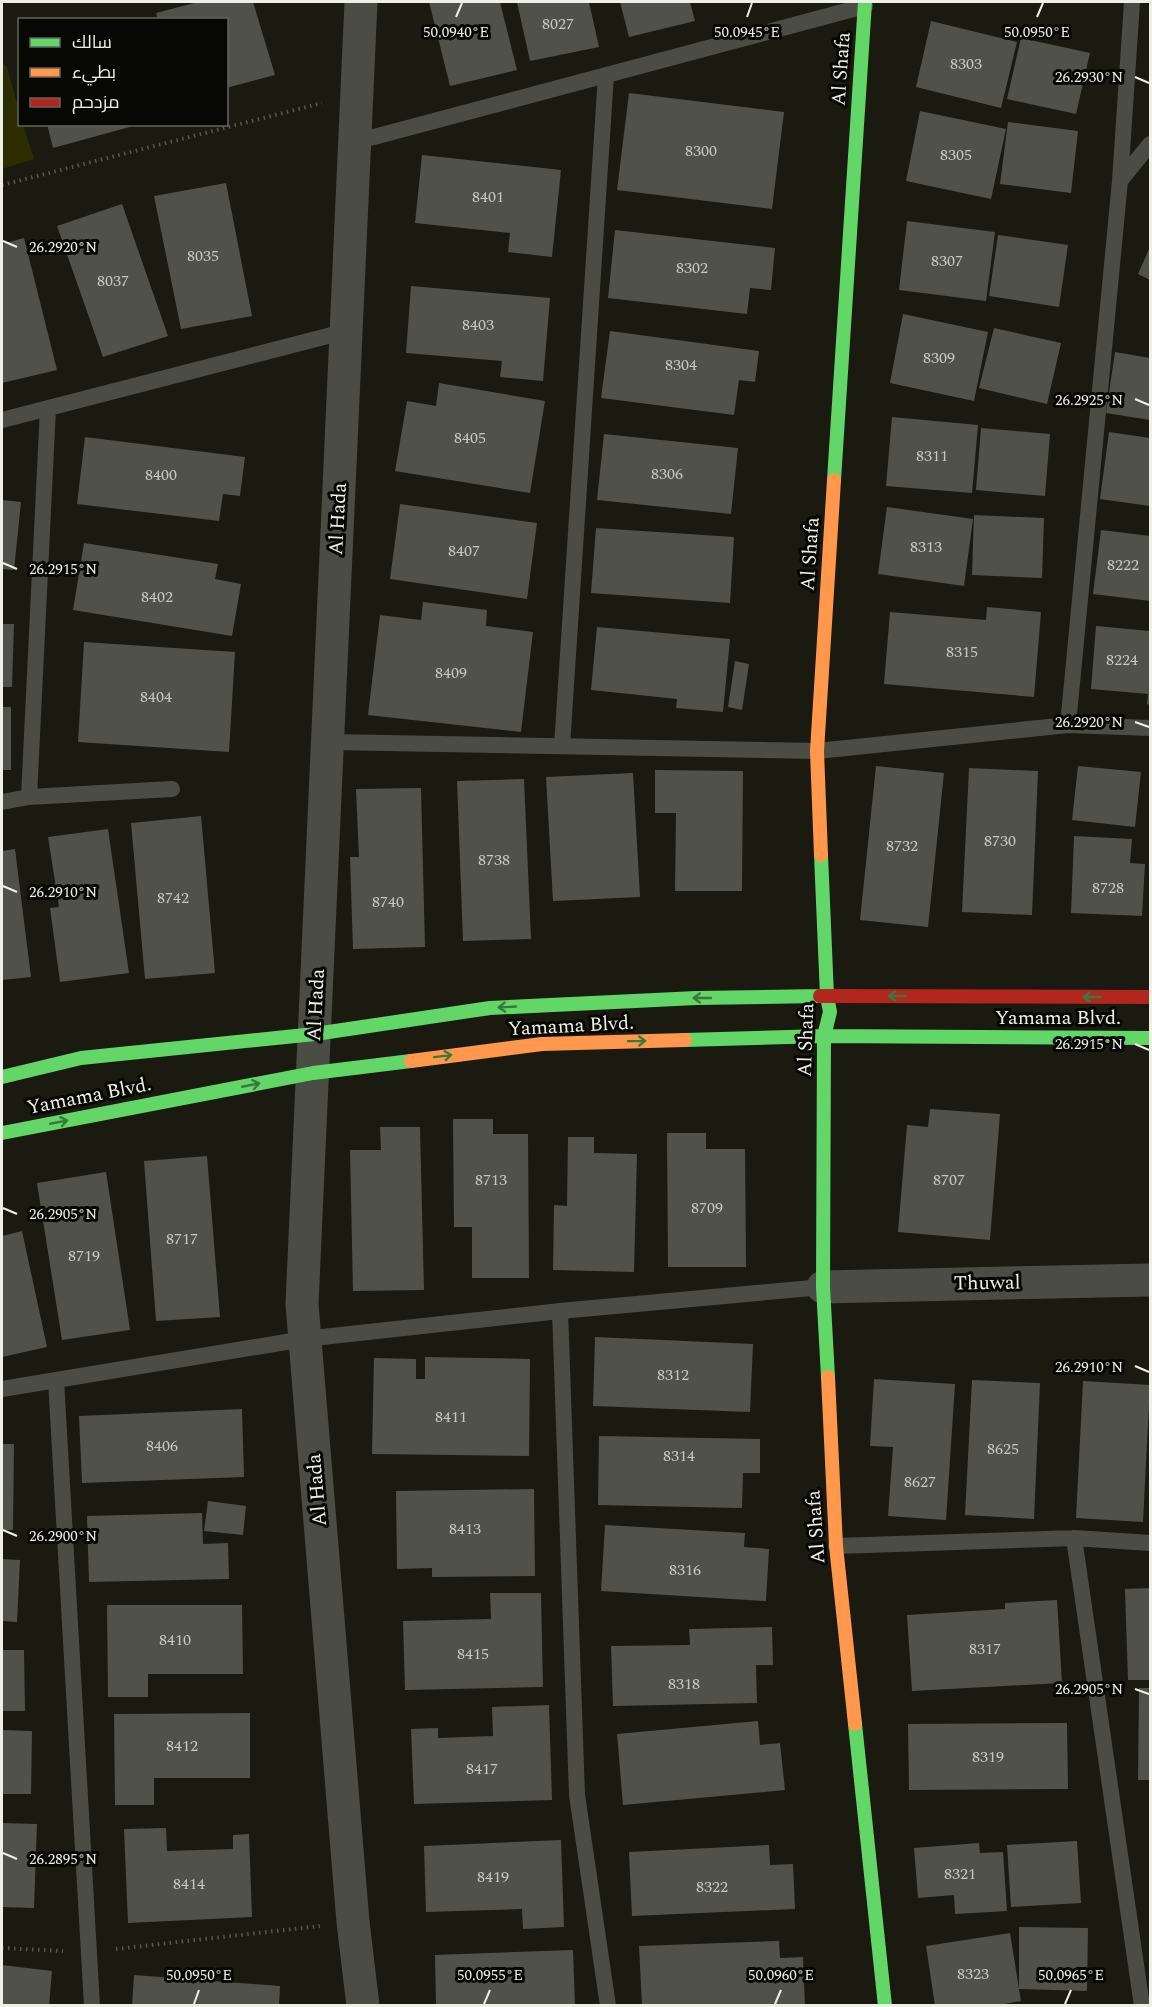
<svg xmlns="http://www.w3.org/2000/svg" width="1152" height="2007" viewBox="0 0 1152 2007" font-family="Spectral,Cairo,serif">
<rect width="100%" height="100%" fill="#1a1a11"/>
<path fill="#2c2e02" d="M 2,63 L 7,67 L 19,111 L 20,124 L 23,125 L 34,159 L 2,169 Z"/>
<path fill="#505149" d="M 198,2 L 253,2 L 275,75 L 226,88 L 226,20 L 158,20 L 156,13 Z
M 429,2 L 500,2 L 517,70 L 450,86 Z
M 517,2 L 589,2 L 599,47 L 530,61 Z
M 620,2 L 690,2 L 695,21 L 629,37 Z
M 931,21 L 1017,42 L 1001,108 L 916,87 Z
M 1021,38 L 1090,53 L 1076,114 L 1007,99 Z
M 629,93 L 784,112 L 772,209 L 617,190 Z
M 920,111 L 1006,129 L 991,199 L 906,181 Z
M 1008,122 L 1078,131 L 1071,193 L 1000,184 Z
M 47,124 L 137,124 L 137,125 L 53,148 Z
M 422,155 L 561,170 L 552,257 L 508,252 L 510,233 L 415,223 Z
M 226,183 L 252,316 L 181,329 L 154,196 Z
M 122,204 L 168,336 L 103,357 L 57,226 Z
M 907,221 L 995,232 L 986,301 L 899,290 Z
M 615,230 L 775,248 L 771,290 L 750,288 L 747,314 L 608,298 Z
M 998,235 L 1068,245 L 1059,307 L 989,296 Z
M 24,238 L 57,370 L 2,383 L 2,244 Z
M 1150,247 L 1150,280 L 1138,274 Z
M 411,286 L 550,298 L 543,381 L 500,377 L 502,361 L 406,353 Z
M 903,314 L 988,332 L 974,401 L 890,383 Z
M 994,328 L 1061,343 L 1047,404 L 979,388 Z
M 610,331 L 759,351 L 755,382 L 739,380 L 734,415 L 601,398 Z
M 1115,352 L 1150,358 L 1150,420 L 1106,413 Z
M 439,383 L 545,401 L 530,493 L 395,471 L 407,401 L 436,406 Z
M 892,417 L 978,425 L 972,493 L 886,486 Z
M 981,428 L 1050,434 L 1045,496 L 976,490 Z
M 1109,432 L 1150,438 L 1150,506 L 1100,499 Z
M 604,434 L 738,448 L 731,514 L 597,500 Z
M 85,437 L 245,457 L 240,496 L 223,494 L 219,521 L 77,504 Z
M 2,500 L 21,502 L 14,570 L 2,569 Z
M 400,504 L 537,523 L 527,599 L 390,579 Z
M 887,507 L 973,519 L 964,586 L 878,574 Z
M 974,515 L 1044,518 L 1042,578 L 972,575 Z
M 596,528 L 734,537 L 730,603 L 591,593 Z
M 1101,530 L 1150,536 L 1150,601 L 1093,594 Z
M 84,543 L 218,564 L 215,579 L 241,584 L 232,636 L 73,610 Z
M 423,602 L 487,610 L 486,626 L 533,632 L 521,732 L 368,715 L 380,615 L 421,620 Z
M 987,607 L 1041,612 L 1034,697 L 884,684 L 890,612 L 986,620 Z
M 2,624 L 14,624 L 12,687 L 2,687 Z
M 1096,626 L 1150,631 L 1150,705 L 1147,704 L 1148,694 L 1091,689 Z
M 597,627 L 730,639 L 723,712 L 676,708 L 677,699 L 591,690 Z
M 84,642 L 235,652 L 229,752 L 78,742 Z
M 735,661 L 749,664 L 742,710 L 728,707 Z
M 2,707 L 11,707 L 11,770 L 2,770 Z
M 876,766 L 944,773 L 928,927 L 860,920 Z
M 1078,766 L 1141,772 L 1135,827 L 1072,820 Z
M 969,768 L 1038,771 L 1032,915 L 962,912 Z
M 655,770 L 743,771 L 742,891 L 675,891 L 676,813 L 655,813 Z
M 633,773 L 640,897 L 553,901 L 546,777 Z
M 524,779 L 531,939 L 463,941 L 457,781 Z
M 421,788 L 425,947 L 353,949 L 350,857 L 359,857 L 356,789 Z
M 201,816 L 215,973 L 145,979 L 131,823 Z
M 108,829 L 129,973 L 60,982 L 50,908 L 59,907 L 48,837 Z
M 1074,836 L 1132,839 L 1130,863 L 1145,864 L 1142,916 L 1071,913 Z
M 15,849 L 31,977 L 2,980 L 2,851 Z
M 930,1109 L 1000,1114 L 990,1240 L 898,1232 L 907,1125 L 928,1127 Z
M 453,1119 L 493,1119 L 493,1134 L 528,1134 L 529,1278 L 472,1278 L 472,1227 L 454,1227 Z
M 380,1127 L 420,1127 L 424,1290 L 353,1291 L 350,1150 L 381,1150 Z
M 667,1133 L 706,1133 L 706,1149 L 745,1149 L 746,1267 L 668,1267 Z
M 568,1137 L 594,1137 L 594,1153 L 637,1154 L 634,1272 L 553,1270 L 554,1205 L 567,1206 Z
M 207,1156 L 220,1317 L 156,1321 L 144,1161 Z
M 106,1172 L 130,1330 L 62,1340 L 37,1183 Z
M 22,1231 L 47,1347 L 2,1357 L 2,1236 Z
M 595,1337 L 753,1344 L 750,1412 L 593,1406 Z
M 425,1357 L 530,1359 L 529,1456 L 372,1454 L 374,1358 L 416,1359 L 416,1379 L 425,1379 Z
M 874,1379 L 955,1384 L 946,1520 L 888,1516 L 893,1447 L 870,1446 Z
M 972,1380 L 1040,1383 L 1034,1519 L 965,1515 Z
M 1083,1381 L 1150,1385 L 1143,1522 L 1076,1518 Z
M 242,1409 L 244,1477 L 82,1483 L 79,1416 Z
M 599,1436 L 760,1439 L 760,1473 L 743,1473 L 742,1508 L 598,1505 Z
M 2,1444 L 14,1444 L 13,1530 L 2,1530 Z
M 534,1489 L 535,1576 L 432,1577 L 432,1568 L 397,1569 L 396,1491 Z
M 208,1501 L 246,1506 L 243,1535 L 204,1531 Z
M 202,1513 L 203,1544 L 228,1543 L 229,1579 L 89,1582 L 87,1516 Z
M 605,1525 L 745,1533 L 744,1547 L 769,1549 L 766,1601 L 601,1591 Z
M 2,1559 L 20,1560 L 17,1622 L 2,1621 Z
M 1150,1588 L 1150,1680 L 1128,1680 L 1125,1589 Z
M 490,1593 L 541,1593 L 543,1687 L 405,1690 L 403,1621 L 491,1619 Z
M 1057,1600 L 1062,1683 L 912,1691 L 907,1615 L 1005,1609 L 1005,1603 Z
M 107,1605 L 242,1605 L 243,1674 L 148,1674 L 148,1697 L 108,1697 Z
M 772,1627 L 773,1665 L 756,1665 L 757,1703 L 613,1706 L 611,1646 L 690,1645 L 689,1629 Z
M 2,1650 L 24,1650 L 25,1711 L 2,1711 Z
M 1139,1688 L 1150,1688 L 1150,1780 L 1138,1780 Z
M 549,1705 L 552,1800 L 414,1804 L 411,1729 L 438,1728 L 438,1738 L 493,1736 L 492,1707 Z
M 250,1713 L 250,1778 L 154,1778 L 154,1805 L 115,1805 L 114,1714 Z
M 758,1721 L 760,1745 L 780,1743 L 785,1790 L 623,1805 L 617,1734 Z
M 1067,1723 L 1068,1789 L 909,1790 L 908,1724 Z
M 2,1730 L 32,1731 L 31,1794 L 2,1794 Z
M 2,1823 L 37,1824 L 34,1908 L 2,1907 Z
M 166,1828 L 167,1851 L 233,1849 L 233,1835 L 249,1834 L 252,1917 L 128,1923 L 124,1829 Z
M 561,1840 L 564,1927 L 523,1929 L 522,1909 L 426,1912 L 424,1846 Z
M 1077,1841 L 1081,1903 L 1011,1907 L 1007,1845 Z
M 979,1843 L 980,1853 L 1003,1852 L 1007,1911 L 955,1914 L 954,1895 L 918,1898 L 914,1848 Z
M 769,1845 L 770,1865 L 793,1864 L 795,1909 L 632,1916 L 629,1852 Z
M 1019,1927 L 1088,1928 L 1087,1991 L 1019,1989 L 1021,2001 L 993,2006 L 935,2006 L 926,1946 L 1010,1933 L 1019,1989 Z
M 779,1941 L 780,1958 L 803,1957 L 805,2006 L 642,2006 L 639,1946 Z
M 573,1950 L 575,2006 L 436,2006 L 435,1955 Z
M 2,1965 L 52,1971 L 49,2006 L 2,2006 Z
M 134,1975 L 280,1986 L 279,2006 L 132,2006 Z"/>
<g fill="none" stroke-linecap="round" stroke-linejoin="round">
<path stroke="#585852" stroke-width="4" stroke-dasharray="1.5 4.5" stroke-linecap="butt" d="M 2,185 L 322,103
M 2,1948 L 63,1951
M 116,1949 L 320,1926"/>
<path stroke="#4b4c44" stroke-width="16" d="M 355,142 L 865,6
M 1120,181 L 1132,2
M 2,420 L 347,331
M 1068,725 L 1120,181 L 1150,144
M 329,742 L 817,751 L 1068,725 L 1150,728
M 562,746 L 606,75
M 29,797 L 48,408
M 2,802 L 29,797 L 172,789
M 560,1311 L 577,1795 L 608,2006
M 56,1380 L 92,2006
M 2,1389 L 304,1339 L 560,1311 L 823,1287
M 1074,1538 L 1142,2006
M 836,1546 L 1074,1538 L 1150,1543"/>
<path stroke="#4b4c44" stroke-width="33" d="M 361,2 L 302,1304 L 353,1922 L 363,2006
M 823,1287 L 1150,1280"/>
<path stroke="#63d668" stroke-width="14" d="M 834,480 L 865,2
M 821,855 L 827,996 L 830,1012 L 824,1036 L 823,1287 L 828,1377
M 685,1040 L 824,1036 L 1150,1038
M 2,1077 L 81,1058 L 315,1034 L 490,1008 L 696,998 L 820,996
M 2,1133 L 313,1073 L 411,1061
M 855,1724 L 885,2006"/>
<path stroke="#ff974d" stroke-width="14" d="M 821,855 L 817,751 L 834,480
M 411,1061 L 542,1044 L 685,1040
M 828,1377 L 836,1546 L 855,1724"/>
<path stroke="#b3261e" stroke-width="14" d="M 820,996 L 1150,997"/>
</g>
<defs><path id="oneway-shaft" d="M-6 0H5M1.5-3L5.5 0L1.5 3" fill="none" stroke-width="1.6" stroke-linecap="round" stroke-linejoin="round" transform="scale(1.5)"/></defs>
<g stroke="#3a793b">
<use href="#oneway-shaft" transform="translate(897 996) rotate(-180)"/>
<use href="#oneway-shaft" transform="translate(1092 997) rotate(-180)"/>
<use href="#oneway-shaft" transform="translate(702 998) rotate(180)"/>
<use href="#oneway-shaft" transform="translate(507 1007) rotate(177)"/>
<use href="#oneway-shaft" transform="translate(637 1041) rotate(-1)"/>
<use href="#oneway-shaft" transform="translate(443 1056) rotate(-7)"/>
<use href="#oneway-shaft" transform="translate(251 1085) rotate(-11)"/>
<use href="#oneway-shaft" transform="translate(59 1122) rotate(-11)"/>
</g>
<path fill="none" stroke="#eff0e5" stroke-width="2" d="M 456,17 L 462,3M 747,17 L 752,3M 1037,17 L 1043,3M 1135,77 L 1149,83M 3,241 L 17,247M 1135,399 L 1149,405M 3,563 L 17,569M 1135,722 L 1149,727M 3,886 L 17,892M 1135,1044 L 1149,1050M 3,1208 L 17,1214M 1135,1366 L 1149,1372M 3,1530 L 17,1536M 1135,1689 L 1149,1694M 3,1853 L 17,1859M 194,2004 L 199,1990M 484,2004 L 490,1990M 775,2004 L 781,1990M 1065,2004 L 1071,1990"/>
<g text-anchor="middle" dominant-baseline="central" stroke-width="6" stroke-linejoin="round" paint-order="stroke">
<g font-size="16" fill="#c7c8be">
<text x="558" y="24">8027</text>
<text x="966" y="64">8303</text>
<text x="701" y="151">8300</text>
<text x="956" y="155">8305</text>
<text x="488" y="197">8401</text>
<text x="203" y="256">8035</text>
<text x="947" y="261">8307</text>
<text x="692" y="268">8302</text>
<text x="113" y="281">8037</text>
<text x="478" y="325">8403</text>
<text x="939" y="358">8309</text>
<text x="681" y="365">8304</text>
<text x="470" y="438">8405</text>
<text x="932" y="456">8311</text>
<text x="667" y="474">8306</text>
<text x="161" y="475">8400</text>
<text x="926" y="547">8313</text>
<text x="464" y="551">8407</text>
<text x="1123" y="565">8222</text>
<text x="157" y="597">8402</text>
<text x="962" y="652">8315</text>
<text x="1122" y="660">8224</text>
<text x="451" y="673">8409</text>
<text x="156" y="697">8404</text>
<text x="1000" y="841">8730</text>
<text x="902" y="846">8732</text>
<text x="494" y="860">8738</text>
<text x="1108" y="888">8728</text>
<text x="173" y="898">8742</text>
<text x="388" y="902">8740</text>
<text x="491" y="1180">8713</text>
<text x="949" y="1180">8707</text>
<text x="707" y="1208">8709</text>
<text x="182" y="1239">8717</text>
<text x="84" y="1256">8719</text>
<text x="673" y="1375">8312</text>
<text x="451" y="1417">8411</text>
<text x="162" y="1446">8406</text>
<text x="1003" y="1449">8625</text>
<text x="679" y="1456">8314</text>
<text x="920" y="1482">8627</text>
<text x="465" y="1529">8413</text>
<text x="685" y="1570">8316</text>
<text x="175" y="1640">8410</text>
<text x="985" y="1649">8317</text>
<text x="473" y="1654">8415</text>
<text x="684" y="1684">8318</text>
<text x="182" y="1746">8412</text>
<text x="988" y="1757">8319</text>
<text x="482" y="1769">8417</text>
<text x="960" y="1874">8321</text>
<text x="493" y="1877">8419</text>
<text x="189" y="1884">8414</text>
<text x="712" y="1887">8322</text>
<text x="973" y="1974">8323</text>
</g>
<g font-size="20" fill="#eff0e5" stroke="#070803">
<text transform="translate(841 69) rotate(-86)">Al Shafa</text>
<text transform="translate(338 519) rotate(-87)">Al Hada</text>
<text transform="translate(810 554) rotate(-86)">Al Shafa</text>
<text transform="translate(316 1005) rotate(-87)">Al Hada</text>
<text x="1058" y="1018">Yamama Blvd.</text>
<text transform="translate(571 1026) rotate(-3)">Yamama Blvd.</text>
<text transform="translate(806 1040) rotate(-88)">Al Shafa</text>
<text transform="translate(89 1096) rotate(-11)">Yamama Blvd.</text>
<text transform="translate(987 1283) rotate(-1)">Thuwal</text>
<text transform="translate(317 1490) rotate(-95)">Al Hada</text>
<text transform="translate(816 1527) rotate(-94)">Al Shafa</text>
</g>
</g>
<g font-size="15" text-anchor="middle" fill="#eff0e5" stroke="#070803" stroke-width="6" stroke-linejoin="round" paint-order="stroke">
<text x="456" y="37">50.0940°E</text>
<text x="1037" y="37">50.0950°E</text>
<text x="747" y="37">50.0945°E</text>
<text x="1089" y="82">26.2930°N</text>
<text x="63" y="252">26.2920°N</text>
<text x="1089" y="405">26.2925°N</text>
<text x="63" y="574">26.2915°N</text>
<text x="1089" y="727">26.2920°N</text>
<text x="63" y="897">26.2910°N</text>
<text x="1089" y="1049">26.2915°N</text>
<text x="63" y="1219">26.2905°N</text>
<text x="1089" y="1372">26.2910°N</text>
<text x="63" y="1541">26.2900°N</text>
<text x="1089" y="1694">26.2905°N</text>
<text x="63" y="1864">26.2895°N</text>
<text x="199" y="1980">50.0950°E</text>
<text x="490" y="1980">50.0955°E</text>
<text x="781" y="1980">50.0960°E</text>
<text x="1071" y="1980">50.0965°E</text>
</g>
<rect width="1152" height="2007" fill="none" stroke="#eff0e5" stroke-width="6"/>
<rect x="18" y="18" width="210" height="108" fill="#070803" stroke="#64655d" stroke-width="1.5"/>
<rect x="30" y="38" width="30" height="9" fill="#63d668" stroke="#64655d" stroke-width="1.5"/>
<text x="72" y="48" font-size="18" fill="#eff0e5">سالك</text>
<rect x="30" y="68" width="30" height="9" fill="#ff974d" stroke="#64655d" stroke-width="1.5"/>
<text x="72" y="78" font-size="18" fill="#eff0e5">بطيء</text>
<rect x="30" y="98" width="30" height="9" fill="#b3261e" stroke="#64655d" stroke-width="1.5"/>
<text x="72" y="108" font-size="18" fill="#eff0e5">مزدحم</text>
</svg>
